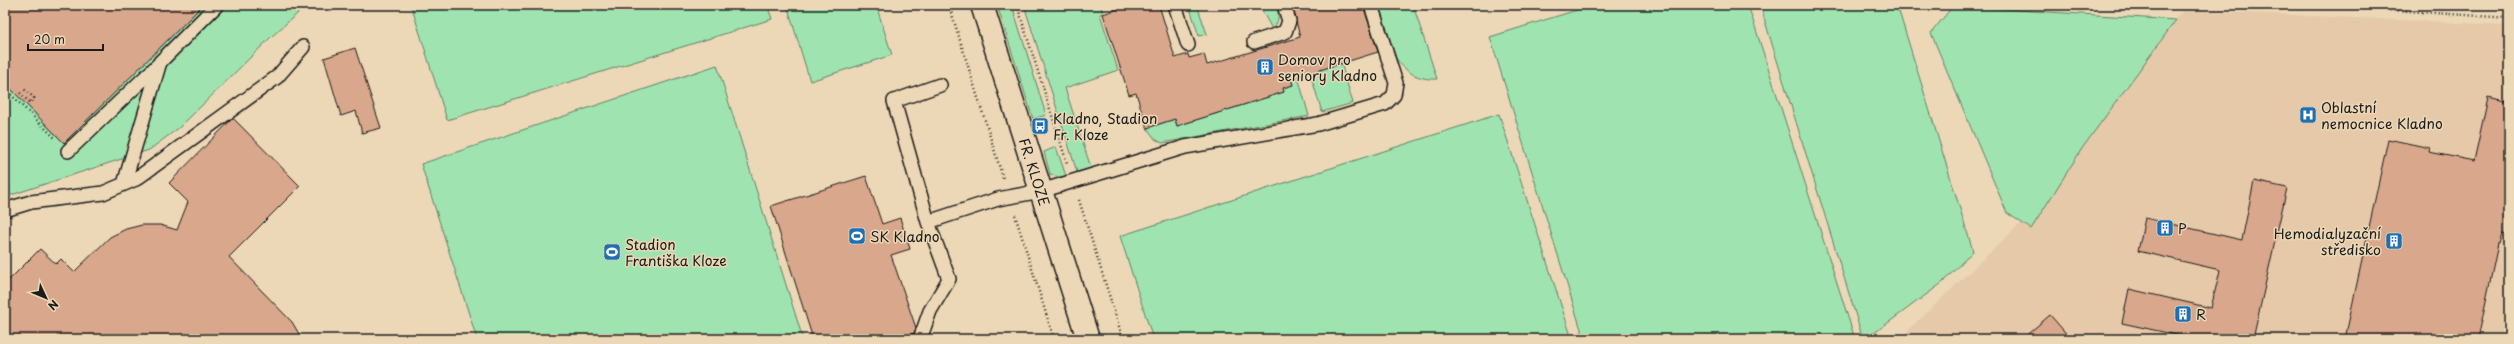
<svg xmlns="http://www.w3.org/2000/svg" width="2514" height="344" viewBox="0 0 2514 344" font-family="'Playpen Sans',sans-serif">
<rect width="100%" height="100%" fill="#ecd8b6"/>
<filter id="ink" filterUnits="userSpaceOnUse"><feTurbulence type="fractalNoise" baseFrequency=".025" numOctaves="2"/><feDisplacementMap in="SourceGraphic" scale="8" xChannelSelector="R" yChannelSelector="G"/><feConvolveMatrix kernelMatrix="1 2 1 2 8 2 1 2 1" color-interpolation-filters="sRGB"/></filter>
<g filter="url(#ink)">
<path fill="#e6c9a9" d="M 2183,10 L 2509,25 L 2509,339 L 1899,339 L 2040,205 Z"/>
<path fill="#9fe4b0" stroke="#5e8066" d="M 5,5 L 307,5 L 271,37 L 180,127 L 149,150 L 5,197 Z
M 411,5 L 767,5 L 772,19 L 447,120 Z
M 787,5 L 876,5 L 892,55 L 810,81 Z
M 997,5 L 1012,5 L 1046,115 L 1033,119 Z
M 1024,5 L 1108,5 L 1101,7 L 1103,13 L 1100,14 L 1118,70 L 1065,88 L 1091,168 L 1077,172 Z
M 1189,5 L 1197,5 L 1207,34 L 1199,36 Z
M 1259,5 L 1276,5 C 1279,14 1280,22 1272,29 Z
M 1379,5 L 1413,5 L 1437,79 C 1419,80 1406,73 1396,58 Z
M 1593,5 L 1748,5 L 1855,339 L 1584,339 L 1490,37 Z
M 1760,5 L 1897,5 L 1973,251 L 1942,283 L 1866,339 L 1863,339 Z
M 1953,6 L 2176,20 L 2083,147 L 2031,229 L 2007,213 L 1931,33 Z
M 1341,63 L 1353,103 L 1322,112 L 1310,73 Z
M 717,65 L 803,339 L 477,339 L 421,164 Z
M 1298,77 L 1309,116 L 1162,143 L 1155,139 L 1147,128 L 1175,119 L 1177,126 L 1284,92 L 1283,88 L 1293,85 L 1291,79 Z
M 1499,114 L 1572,339 L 1153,339 L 1120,236 Z
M 1056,147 L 1066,176 L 1059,177 L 1050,174 L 1044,152 Z"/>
<path fill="#d9a78c" stroke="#1c1c1c" d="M 5,5 L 203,5 L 64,143 L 5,83 Z
M 1130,5 L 1159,5 L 1175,58 L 1188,54 L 1189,58 L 1204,54 L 1207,65 L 1300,37 L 1292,5 L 1363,5 L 1378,52 L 1291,79 L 1293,85 L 1283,88 L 1284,92 L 1177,126 L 1175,119 L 1147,128 L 1136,93 L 1129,95 L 1103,14 Z
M 355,48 L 381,128 L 362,133 L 356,111 L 341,116 L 324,58 Z
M 2488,97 L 2509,102 L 2509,234 L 2503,233 L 2500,244 L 2498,244 L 2478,339 L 2345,339 L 2388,139 L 2430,148 L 2429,152 L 2474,161 Z
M 233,118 L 300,186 L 229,257 L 292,322 L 302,339 L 5,339 L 5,284 L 40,249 L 56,264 L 61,259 L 74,272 L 110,237 L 126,229 L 142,225 L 160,225 L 177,230 L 188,202 L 169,183 Z
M 866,176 L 882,224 L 900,218 L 910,249 L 891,255 L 916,328 L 914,333 L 895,339 L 813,339 L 771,206 Z
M 2254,181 L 2287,188 L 2253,339 L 2195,339 L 2122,323 L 2129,289 L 2211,308 L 2220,270 L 2138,251 L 2145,218 L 2242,240 Z
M 2050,315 L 2071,339 L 2022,339 Z"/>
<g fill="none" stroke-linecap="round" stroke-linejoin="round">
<defs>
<path id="service" d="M 1175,5 L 1188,45
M 1254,42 L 1285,32 L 1289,21 L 1284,5
M 940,85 L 894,101 L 928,222 L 998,199 L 1041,191 L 1185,147 L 1318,124 L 1385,104 L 1394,95 L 1396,83 L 1371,5
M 68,151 L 159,64
M 124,184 L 160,62 L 217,5
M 5,210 L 31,202 L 103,193 L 136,179 L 277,77 L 303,47
M 920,339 L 930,311 L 949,279 L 928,222"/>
<g id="minor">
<path id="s1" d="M 982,5 L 1088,339"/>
</g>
</defs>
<use href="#service" stroke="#1c1c1c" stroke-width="16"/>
<use href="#minor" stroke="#1c1c1c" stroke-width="25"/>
<path stroke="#1c1c1c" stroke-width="2.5" stroke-dasharray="1 3" stroke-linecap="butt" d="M 949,5 L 1003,178
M 1017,5 L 1067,163
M 2318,5 L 2509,18
M 5,89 L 55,138
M 20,93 L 30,103 L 34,98 L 24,89
M 5,97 L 8,92
M 1079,200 L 1123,339
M 1015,215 L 1054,339"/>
<use href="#service" stroke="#ecd8b6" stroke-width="13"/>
<use href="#minor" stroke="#ecd8b6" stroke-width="22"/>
</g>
</g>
<defs>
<symbol id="building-square" viewBox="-11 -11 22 22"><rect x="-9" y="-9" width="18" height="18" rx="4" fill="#1f6fb2" stroke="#ecd8b6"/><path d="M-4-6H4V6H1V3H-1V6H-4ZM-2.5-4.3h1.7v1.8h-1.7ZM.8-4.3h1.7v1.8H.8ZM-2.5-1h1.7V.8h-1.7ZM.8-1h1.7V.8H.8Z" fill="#fff"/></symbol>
<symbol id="hospital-square" viewBox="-11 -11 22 22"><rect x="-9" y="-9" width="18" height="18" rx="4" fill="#1f6fb2" stroke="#ecd8b6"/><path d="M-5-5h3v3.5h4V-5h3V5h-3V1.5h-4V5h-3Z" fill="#fff"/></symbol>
<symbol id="bus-square" viewBox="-11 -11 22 22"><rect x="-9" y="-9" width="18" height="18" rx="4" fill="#1f6fb2" stroke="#ecd8b6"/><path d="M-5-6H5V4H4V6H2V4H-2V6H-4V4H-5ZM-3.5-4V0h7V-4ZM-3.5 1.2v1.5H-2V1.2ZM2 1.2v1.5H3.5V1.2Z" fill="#fff"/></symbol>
<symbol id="stadium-square" viewBox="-11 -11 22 22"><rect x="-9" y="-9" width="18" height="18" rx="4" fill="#1f6fb2" stroke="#ecd8b6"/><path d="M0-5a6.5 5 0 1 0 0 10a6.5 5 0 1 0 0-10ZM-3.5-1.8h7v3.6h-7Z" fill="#fff"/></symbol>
</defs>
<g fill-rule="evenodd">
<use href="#building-square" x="1255" y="57" width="20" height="20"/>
<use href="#hospital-square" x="2298" y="105" width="20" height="20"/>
<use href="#bus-square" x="1030" y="116" width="20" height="20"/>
<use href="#building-square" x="2155" y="218" width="20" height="20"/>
<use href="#stadium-square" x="847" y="226" width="20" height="20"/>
<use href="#building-square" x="2384" y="231" width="20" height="20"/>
<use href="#stadium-square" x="602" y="242" width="20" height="20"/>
<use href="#building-square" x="2173" y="304" width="20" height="20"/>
</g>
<g text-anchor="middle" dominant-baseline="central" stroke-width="3" stroke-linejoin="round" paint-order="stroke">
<g font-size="14" fill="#1c1c1c" stroke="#ecd8b6" text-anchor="start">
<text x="1278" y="59">Domov pro<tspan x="1278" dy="16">seniory Kladno</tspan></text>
<text x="2321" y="107">Oblastní<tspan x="2321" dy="16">nemocnice Kladno</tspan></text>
<text x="1053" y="118">Kladno, Stadion<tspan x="1053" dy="16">Fr. Kloze</tspan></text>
<text x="2178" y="228">P</text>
<text x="2381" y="233" text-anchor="end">Hemodialyzační<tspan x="2381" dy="16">středisko</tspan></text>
<text x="870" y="236">SK Kladno</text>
<text x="625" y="244">Stadion<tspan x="625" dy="16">Františka Kloze</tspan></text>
<text x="2196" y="314">R</text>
</g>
<g font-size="14" fill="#1c1c1c" stroke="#ecd8b6">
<text stroke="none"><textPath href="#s1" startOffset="175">FR. KLOZE</textPath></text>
</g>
</g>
<rect width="2514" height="344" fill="none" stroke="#ecd8b6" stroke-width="20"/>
<rect x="10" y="10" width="2494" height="324" fill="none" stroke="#1c1c1c" stroke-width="1.5" filter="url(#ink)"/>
<g transform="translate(46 298) rotate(134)" stroke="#ecd8b6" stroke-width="3" paint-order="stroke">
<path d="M0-3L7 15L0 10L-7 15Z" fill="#1c1c1c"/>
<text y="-6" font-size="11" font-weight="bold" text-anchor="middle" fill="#1c1c1c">N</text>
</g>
<path d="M28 44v6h75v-6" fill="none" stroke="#1c1c1c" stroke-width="2"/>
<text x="34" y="44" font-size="12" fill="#1c1c1c" stroke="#ecd8b6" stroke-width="3" paint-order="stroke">20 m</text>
</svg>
